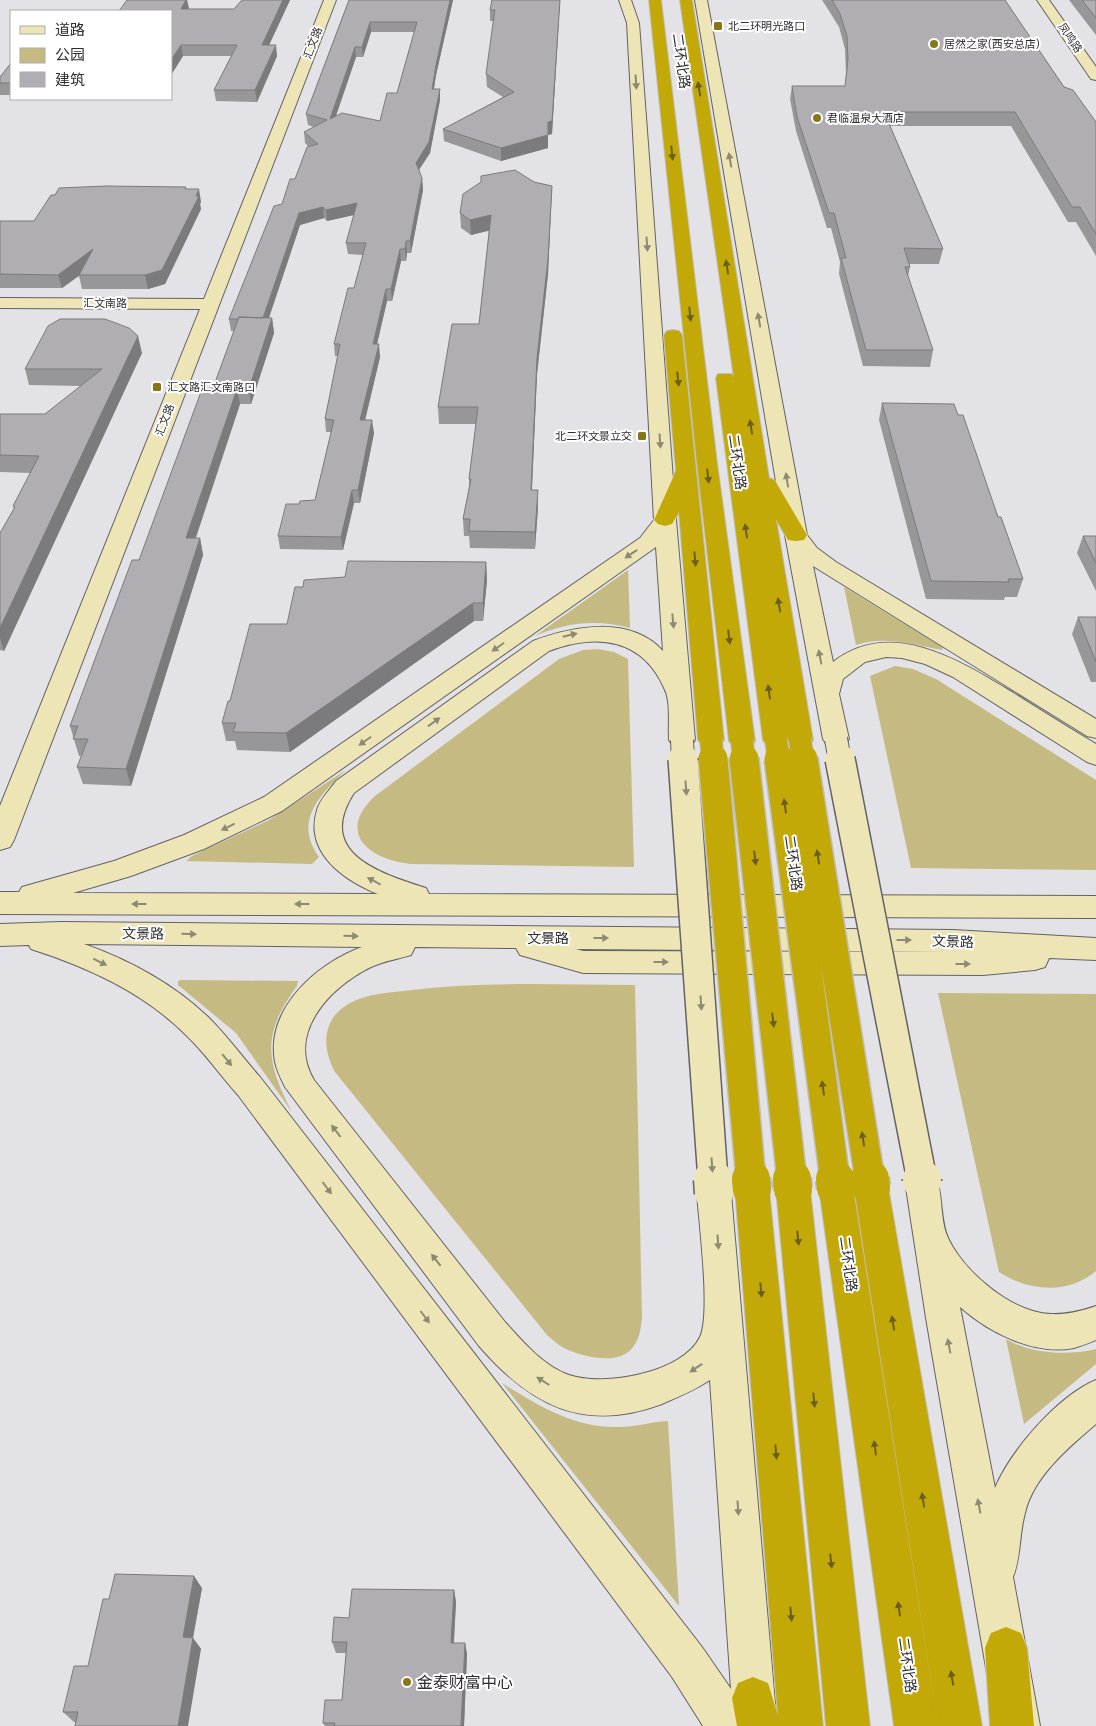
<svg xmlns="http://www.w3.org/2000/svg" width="1096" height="1726" viewBox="0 0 1096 1726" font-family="Figtree,'Noto Sans SC',sans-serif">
<rect width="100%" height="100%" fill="#e3e2e6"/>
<path fill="#c6ba83" d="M 628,570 L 630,628 C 598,619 566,622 535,636 Z
M 844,587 L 942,647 L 943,650 C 913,645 887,635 856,645 Z
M 598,649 L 614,652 L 628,659 L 634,867 L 411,864 C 370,860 335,833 375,796 L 559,659 L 583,650 Z
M 895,666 L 913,669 L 936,679 L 1096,780 L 1096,870 L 911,868 L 870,676 Z
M 346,770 C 320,795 293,821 319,857 L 312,864 L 186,861 L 192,856 L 269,820 Z
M 181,980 L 298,981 L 297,986 C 262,1034 265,1060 292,1112 L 236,1033 L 178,985 L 178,981 Z
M 635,985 L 642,1317 C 641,1328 640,1338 633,1347 C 620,1366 583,1357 566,1349 C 559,1346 553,1340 547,1335 L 335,1072 C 319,1042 324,1012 359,999 C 375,993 395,992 412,990 C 485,981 561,985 635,985 Z
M 938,993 L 1096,994 L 1096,1271 C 1068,1295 1028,1291 999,1272 Z
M 1006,1339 C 1031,1354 1067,1356 1096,1349 L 1096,1364 L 1024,1424 Z
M 502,1383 C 539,1406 574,1428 619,1427 C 635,1427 651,1422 668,1421 L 679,1606 Z"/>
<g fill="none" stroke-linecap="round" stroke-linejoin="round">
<defs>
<path id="secondary" d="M 324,0 L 336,0 L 14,840 L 10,847 L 0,850 L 0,806 L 200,309 L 0,308 L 0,298 L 204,299 Z
M 619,0 L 631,0 L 639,23 L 676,520 L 695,740 L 691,746 L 682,748 L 673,746 L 669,740 C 668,725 671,703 665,690 C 643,638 597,633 549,651 L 354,793 C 315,853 379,873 426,888 L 429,894 L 1096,896 L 1096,918 L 0,914 L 0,892 L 19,892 L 22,887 L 114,861 L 184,835 L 264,797 L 640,538 L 654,520 L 627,23 ZM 656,547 L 663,651 C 630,615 573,626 533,641 L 336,781 C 330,790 320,799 317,810 C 304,852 343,880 378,894 L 73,893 L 131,876 L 204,849 L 282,811 Z
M 695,0 L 707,0 L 807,535 L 817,548 L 836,562 L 1096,719 L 1096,738 L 1087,736 L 813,566 L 833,662 C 892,616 962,662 1015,694 C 1042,711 1069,728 1096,744 L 1096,765 L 1087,762 L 953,677 L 925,664 L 902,658 L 886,657 L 865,662 L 843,679 L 839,694 L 849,739 L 845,745 L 836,747 L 827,745 L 823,739 L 785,535 Z
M 1037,0 L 1049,0 L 1096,67 L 1096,80 L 1091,79 Z
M 61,922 L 953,930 L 1096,938 L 1096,960 L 1049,958 L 1045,967 L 1035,970 L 983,975 L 583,973 L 520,955 L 516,948 L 415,947 L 411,955 C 398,959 384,961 371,967 C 330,987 286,1033 314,1080 L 505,1322 C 522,1341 543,1366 569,1375 C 603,1387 683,1373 700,1337 C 711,1314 699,1223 697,1193 L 702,1182 L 714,1178 L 726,1182 L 731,1193 L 777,1726 L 703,1726 L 672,1677 L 238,1095 C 220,1075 205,1053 186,1035 C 143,992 87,967 31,949 L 29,945 L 0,946 L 0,924 ZM 84,944 L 362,947 C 317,963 265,1009 275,1062 C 277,1071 281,1079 285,1087 L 479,1346 C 531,1406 584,1433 662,1404 C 678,1397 695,1390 710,1380 L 731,1689 L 702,1647 L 260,1077 C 242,1057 226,1034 207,1016 C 172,983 129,960 84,944 ZM 576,949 L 953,952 L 958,952 L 583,951 Z
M 922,1166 L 934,1171 C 944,1192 939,1219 948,1238 C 964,1272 1012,1313 1051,1314 C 1067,1315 1081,1311 1096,1306 L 1096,1340 C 1089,1343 1081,1346 1074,1348 C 1034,1356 988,1332 960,1307 L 995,1488 C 1011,1450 1058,1396 1096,1380 L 1096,1424 C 1069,1447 1033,1477 1025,1513 C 1019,1535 1021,1557 1013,1577 L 1040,1726 L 996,1726 L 926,1318 L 905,1181 L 910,1171 Z"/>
<path id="highway" d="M 649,0 L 661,0 L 717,463 L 755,741 L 751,747 L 742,749 L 733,747 L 729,741 L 697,463 Z
M 680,0 L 692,0 L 769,478 L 774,480 L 777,484 L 807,535 L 804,540 L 796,541 L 788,540 L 776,519 L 813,740 L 809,746 L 800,748 L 791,746 L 788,741 L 785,746 L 776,748 L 767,746 L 763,740 L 716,378 L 718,374 L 732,374 L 734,378 Z
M 673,330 L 679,331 L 682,335 L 724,740 L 720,746 L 711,748 L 702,746 L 698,740 L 679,512 L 672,524 L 665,526 L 658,524 L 654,520 L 676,471 L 664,335 L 667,331 Z
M 871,1172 L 883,1176 L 888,1187 L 982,1726 L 938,1726 L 854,1187 L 859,1176 Z
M 836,1173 L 848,1177 L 853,1188 L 938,1726 L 894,1726 L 819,1188 L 824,1177 Z
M 752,1174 L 764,1178 L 769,1189 L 823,1726 L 737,1726 L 732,1698 L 738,1683 L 753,1677 L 768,1683 L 778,1716 L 735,1189 L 740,1178 Z
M 793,1174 L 805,1178 L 810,1189 L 870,1726 L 826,1726 L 776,1189 L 781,1178 Z
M 1006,1627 L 1021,1633 L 1027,1648 L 1034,1726 L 990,1726 L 985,1648 L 991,1633 Z"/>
</defs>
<use href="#secondary" stroke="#636265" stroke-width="2"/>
<use href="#highway" stroke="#c0c0c1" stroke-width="2"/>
<use href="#secondary" fill="#ede5b5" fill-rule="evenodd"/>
<use href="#highway" fill="#c3a908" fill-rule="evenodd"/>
<defs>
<path id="secondary-bridge-far2" d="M 836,739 L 840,761
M 682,740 L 683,761"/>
<path id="secondary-bridge-far1" d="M 683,759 L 713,1180
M 840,759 L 922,1180"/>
<path id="secondary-bridge" d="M 713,1179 L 714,1193
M 922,1179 L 922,1181"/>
<path id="highway-bridge-far2" d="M 711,740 L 713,761
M 776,740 L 779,761
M 800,740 L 803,761
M 742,741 L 744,761"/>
<path id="highway-bridge-far1" d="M 713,759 L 751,1180
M 744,759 L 792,1180
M 779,759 L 835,1180
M 803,759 L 870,1180"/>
<path id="highway-bridge" d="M 751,1179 L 752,1189
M 792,1179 L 793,1189
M 835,1179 L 836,1188
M 870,1179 L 871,1187"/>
</defs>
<use href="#secondary-bridge-far2" stroke="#636265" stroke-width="24" stroke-linecap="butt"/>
<use href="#secondary-bridge-far1" stroke="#636265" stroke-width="32" stroke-linecap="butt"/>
<use href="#secondary-bridge" stroke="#636265" stroke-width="41" stroke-linecap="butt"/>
<use href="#highway-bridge-far2" stroke="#c0c0c1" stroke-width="24" stroke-linecap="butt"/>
<use href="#highway-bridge-far1" stroke="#c0c0c1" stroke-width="32" stroke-linecap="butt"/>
<use href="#highway-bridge" stroke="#c0c0c1" stroke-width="41" stroke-linecap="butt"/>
<use href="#secondary-bridge-far2" stroke="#ede5b5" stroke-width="22"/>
<use href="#secondary-bridge-far1" stroke="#ede5b5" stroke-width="29"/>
<use href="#secondary-bridge" stroke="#ede5b5" stroke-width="38"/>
<use href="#highway-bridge-far2" stroke="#c3a908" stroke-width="22"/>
<use href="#highway-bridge-far1" stroke="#c3a908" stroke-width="29"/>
<use href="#highway-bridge" stroke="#c3a908" stroke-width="38"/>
</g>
<path fill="#979699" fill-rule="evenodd" d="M 127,0 L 187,0 L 189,9 L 234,9 L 242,0 L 290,0 L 269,45 L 277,56 L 257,102 L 216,101 L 214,90 L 231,56 L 183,56 L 171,75 L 171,11 Z
M 349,0 L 453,0 L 436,75 L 434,89 L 440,89 L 440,100 L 430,153 L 419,170 L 422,178 L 423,190 L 411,253 L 407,253 L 406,261 L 401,261 L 392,301 L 387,301 L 377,344 L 380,357 L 365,420 L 374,433 L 360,503 L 354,503 L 343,550 L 280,549 L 278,536 L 299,504 L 315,500 L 331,432 L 326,432 L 325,419 L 338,356 L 335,356 L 334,344 L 354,288 L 363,255 L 348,254 L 346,243 L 354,215 L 327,221 L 324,218 L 300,225 L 269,318 L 272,318 L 274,333 L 251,404 L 240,404 L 196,538 L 200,538 L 203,555 L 131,786 L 83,784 L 77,767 L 82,756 L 79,756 L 70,726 L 139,560 L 213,388 L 234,331 L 231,331 L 229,319 L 282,204 L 295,179 L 309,147 L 305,143 L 304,132 L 314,127 L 308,125 L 306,114 ZM 371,32 L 414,32 L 397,93 L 380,121 L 336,116 L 356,57 L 363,57 Z
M 492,0 L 560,0 L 552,134 L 548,135 L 548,148 L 501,161 L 444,141 L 443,129 L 503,97 L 487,87 L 486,74 L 494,21 L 490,21 L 490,10 Z
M 822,0 L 1005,0 L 1064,87 L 1096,122 L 1096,256 L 1076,222 L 1068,222 L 1011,126 L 890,126 L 943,249 L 939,264 L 909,264 L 910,267 L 908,276 L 933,350 L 930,367 L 863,366 L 839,274 L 840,262 L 831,228 L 827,228 L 796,131 L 790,99 L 792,86 L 845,86 L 846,74 L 845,49 L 839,27 L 826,6 Z
M 1069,0 L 1096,0 L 1096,35 Z
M 11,63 L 11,95 L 0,95 L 0,77 Z
M 534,182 L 552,186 L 548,274 L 537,374 L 532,490 L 538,507 L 535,549 L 470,548 L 469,536 L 464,536 L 463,519 L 469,488 L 469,479 L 476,424 L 439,424 L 438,407 L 479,324 L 489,230 L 471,235 L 461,228 L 460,213 Z
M 186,187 L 186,189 L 201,202 L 200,204 L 201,209 L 165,284 L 148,289 L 82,289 L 79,276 L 62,288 L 0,288 L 0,221 L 34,221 Z
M 142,353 L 4,651 L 0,650 L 0,533 L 14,509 L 13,506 L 31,473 L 0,472 L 0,414 L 45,414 L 81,386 L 29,385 L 25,369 Z
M 882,403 L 958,415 L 1023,579 L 1017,597 L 1005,597 L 1004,600 L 926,599 L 879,420 Z
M 1083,536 L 1096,536 L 1096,591 L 1077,553 Z
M 486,562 L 487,580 L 483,621 L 474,621 L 290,752 L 237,750 L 235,741 L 226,741 L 222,723 L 230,701 L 287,624 L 303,587 L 345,577 Z
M 1078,617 L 1096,617 L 1096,682 L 1091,682 L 1072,634 Z
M 202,1588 L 193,1638 L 201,1649 L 76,1722 L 74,1722 L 63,1712 L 88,1666 L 109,1599 Z
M 454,1590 L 456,1602 L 454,1643 L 465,1643 L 467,1654 L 464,1726 L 325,1726 L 323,1723 L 342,1700 L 346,1653 L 336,1653 L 332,1642 L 349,1618 Z"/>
<path fill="#7b7a7d" d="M 186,0 L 187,0 L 189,9 L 181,9 Z
M 283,0 L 290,0 L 264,56 L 262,45 Z
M 450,0 L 453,0 L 436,75 L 432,100 L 432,89 L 436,65 Z
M 560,0 L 552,134 L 548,135 L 548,148 L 501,161 L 501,148 L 548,122 Z
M 370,22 L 371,32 L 363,57 L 362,47 Z
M 181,45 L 183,56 L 171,75 L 171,60 Z
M 276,45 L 277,56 L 257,102 L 255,90 Z
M 355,47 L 356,57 L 331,130 L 330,119 Z
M 440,89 L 440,100 L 430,153 L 416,174 L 416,163 Z
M 422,178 L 423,190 L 411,253 L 410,241 Z
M 552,186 L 548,274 L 537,374 L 531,507 L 531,490 L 537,358 Z
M 199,189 L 201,202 L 200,204 L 201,209 L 165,284 L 148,289 L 145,275 L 196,196 Z
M 357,203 L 358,214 L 327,221 L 326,210 Z
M 323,207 L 324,218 L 300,225 L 264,332 L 263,319 L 299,213 Z
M 491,215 L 492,230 L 471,235 L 470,220 Z
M 406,241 L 407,253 L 406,261 L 405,249 Z
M 93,249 L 97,262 L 62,288 L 58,275 Z
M 400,249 L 401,261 L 392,301 L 391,289 Z
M 386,289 L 387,301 L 374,357 L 373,344 Z
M 272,318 L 274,333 L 251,404 L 249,389 Z
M 138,336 L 142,353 L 139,359 L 4,651 L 0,638 L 0,628 Z
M 379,344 L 380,357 L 362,433 L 360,420 Z
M 237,389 L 240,404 L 190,554 L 186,538 Z
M 372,420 L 374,433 L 360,503 L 358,490 Z
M 352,490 L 354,503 L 343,550 L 341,537 Z
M 538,490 L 538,507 L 535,549 L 535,532 Z
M 200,538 L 203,555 L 131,786 L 126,769 Z
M 486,562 L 487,580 L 483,621 L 483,603 Z
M 473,603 L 474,621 L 290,752 L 286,733 Z
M 194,1576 L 202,1588 L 191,1648 L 183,1637 Z
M 454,1590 L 456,1602 L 453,1653 L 451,1643 Z
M 193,1638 L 201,1649 L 188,1726 L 178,1726 Z
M 465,1643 L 467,1654 L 464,1726 L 461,1726 Z"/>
<path fill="#b0aeb2" stroke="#7b7a7d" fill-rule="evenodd" d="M 127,0 L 186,0 L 181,9 L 234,9 L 242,0 L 283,0 L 262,45 L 276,45 L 255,90 L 214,90 L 237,45 L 181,45 L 171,60 L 171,11 L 119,11 Z
M 349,0 L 450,0 L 436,65 L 432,89 L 440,89 L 429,142 L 416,163 L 422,178 L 410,241 L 406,241 L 405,249 L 400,249 L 391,289 L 386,289 L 373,344 L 379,344 L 360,420 L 372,420 L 358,490 L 352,490 L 341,537 L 278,536 L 286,504 L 299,504 L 300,501 L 315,500 L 334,420 L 325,419 L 340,344 L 334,344 L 348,288 L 354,288 L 366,243 L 346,243 L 357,203 L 326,210 L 323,207 L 299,213 L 263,318 L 239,317 L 238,319 L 229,319 L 274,206 L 282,204 L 290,179 L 295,179 L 307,147 L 318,144 L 304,132 L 327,120 L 306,114 ZM 370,22 L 417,22 L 397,93 L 387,93 L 380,121 L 342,113 L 330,119 L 355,47 L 362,47 Z
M 492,0 L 560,0 L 552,121 L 548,122 L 548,135 L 501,148 L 443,129 L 514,92 L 486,74 L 494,16 L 495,10 L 490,10 Z
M 832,0 L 1005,0 L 1064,87 L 1073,90 L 1096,122 L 1096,234 L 1080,207 L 1072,207 L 1015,112 L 884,112 L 943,249 L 904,248 L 910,267 L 905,267 L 933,350 L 866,350 L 841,258 L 846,258 L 834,213 L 829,213 L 797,117 L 792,86 L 845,86 L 848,60 L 847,36 L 840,14 Z
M 1082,0 L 1096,0 L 1096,18 Z
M 11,63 L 11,83 L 0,83 L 0,77 Z
M 515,170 L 534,182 L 552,186 L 548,259 L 537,358 L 531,490 L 538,490 L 535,532 L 469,531 L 470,519 L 463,519 L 471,479 L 469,479 L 478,407 L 438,407 L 452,324 L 479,324 L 491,215 L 470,220 L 460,213 L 463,194 L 481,182 L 481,176 Z
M 106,186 L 186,187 L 185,189 L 199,189 L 196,196 L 199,196 L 162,270 L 145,275 L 79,275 L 93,249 L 58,275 L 0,274 L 0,221 L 34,221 L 51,195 L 55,195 L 59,188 Z
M 239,317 L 272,318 L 249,389 L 237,389 L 186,538 L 200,538 L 126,769 L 77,767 L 88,739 L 73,739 L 78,726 L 70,726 L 132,560 L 139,560 L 202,389 L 213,388 Z
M 60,319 L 105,319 L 129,328 L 138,336 L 0,628 L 0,533 L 15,507 L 13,506 L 39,456 L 0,455 L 0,414 L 45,414 L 102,369 L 25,369 L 48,326 Z
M 882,403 L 954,404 L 958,415 L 963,415 L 998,517 L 1001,517 L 1023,579 L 1008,579 L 1009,582 L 931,581 Z
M 1083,536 L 1096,536 L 1096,563 Z
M 348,561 L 486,562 L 483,603 L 473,603 L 286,733 L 233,732 L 236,723 L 222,723 L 228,701 L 230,701 L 250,624 L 287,624 L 295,587 L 303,587 L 304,580 L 345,577 Z
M 1078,617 L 1096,617 L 1096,662 Z
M 115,1574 L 194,1576 L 183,1637 L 193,1638 L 178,1726 L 75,1726 L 78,1712 L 63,1712 L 74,1666 L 88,1666 L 103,1599 L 109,1599 Z
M 352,1589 L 454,1590 L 451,1643 L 465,1643 L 461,1726 L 334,1726 L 335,1723 L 323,1723 L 325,1700 L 342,1700 L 347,1642 L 332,1642 L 334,1617 L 349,1618 Z"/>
<defs><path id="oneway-solid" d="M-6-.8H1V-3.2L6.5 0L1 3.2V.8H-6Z" transform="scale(1.25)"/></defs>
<g fill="#8e8972">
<use href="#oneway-solid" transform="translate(636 82) rotate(86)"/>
<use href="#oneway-solid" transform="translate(730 160) rotate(-100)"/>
<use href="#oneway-solid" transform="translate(647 244) rotate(86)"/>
<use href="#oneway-solid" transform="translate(759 320) rotate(-100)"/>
<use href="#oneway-solid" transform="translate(660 441) rotate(86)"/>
<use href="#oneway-solid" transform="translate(787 480) rotate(-99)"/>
<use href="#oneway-solid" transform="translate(631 554) rotate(146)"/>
<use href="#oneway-solid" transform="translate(673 621) rotate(85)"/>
<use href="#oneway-solid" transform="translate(570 635) rotate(-13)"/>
<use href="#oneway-solid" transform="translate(498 647) rotate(145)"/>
<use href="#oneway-solid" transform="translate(820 657) rotate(-101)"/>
<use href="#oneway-solid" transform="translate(434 722) rotate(-36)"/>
<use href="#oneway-solid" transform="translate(365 741) rotate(145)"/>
<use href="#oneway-solid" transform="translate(686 788) rotate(86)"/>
<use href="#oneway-solid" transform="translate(228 827) rotate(154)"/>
<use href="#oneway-solid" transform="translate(374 881) rotate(-152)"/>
<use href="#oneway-solid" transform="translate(139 904) rotate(-180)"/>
<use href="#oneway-solid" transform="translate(302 904) rotate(-180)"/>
<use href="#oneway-solid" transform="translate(189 934) rotate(1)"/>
<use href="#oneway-solid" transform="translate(351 936) rotate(1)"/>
<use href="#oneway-solid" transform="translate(601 938)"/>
<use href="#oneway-solid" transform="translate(904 940)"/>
<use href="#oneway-solid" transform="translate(100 962) rotate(26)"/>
<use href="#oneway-solid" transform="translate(661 962)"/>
<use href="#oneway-solid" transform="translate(963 964)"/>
<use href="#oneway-solid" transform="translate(701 1003) rotate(86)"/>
<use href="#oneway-solid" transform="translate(227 1060) rotate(51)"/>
<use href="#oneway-solid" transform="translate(336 1131) rotate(-128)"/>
<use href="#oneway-solid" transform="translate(712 1165) rotate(86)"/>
<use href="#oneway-solid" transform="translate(327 1188) rotate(53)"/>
<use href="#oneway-solid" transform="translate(718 1242) rotate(86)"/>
<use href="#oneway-solid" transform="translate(436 1260) rotate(-128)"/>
<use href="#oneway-solid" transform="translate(425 1317) rotate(53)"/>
<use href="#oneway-solid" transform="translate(949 1346) rotate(-101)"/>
<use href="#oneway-solid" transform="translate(696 1368) rotate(146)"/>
<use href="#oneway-solid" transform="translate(543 1381) rotate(-148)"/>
<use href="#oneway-solid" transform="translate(979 1506) rotate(-101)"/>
<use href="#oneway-solid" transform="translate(738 1508) rotate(86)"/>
</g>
<g fill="#6a5f1f">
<use href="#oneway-solid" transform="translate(699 89) rotate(-100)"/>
<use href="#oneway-solid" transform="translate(672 153) rotate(84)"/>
<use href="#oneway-solid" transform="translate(727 267) rotate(-99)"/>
<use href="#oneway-solid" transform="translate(690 314) rotate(84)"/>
<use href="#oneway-solid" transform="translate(678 379) rotate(84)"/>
<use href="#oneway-solid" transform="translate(751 427) rotate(-99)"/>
<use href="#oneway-solid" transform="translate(708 476) rotate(83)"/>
<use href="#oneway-solid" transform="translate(746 531) rotate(-98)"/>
<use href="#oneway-solid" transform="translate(695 559) rotate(85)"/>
<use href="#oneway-solid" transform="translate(779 605) rotate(-99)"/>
<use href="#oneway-solid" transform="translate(729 637) rotate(83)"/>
<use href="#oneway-solid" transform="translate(769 692) rotate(-98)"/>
<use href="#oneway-solid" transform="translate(785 806) rotate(-98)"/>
<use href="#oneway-solid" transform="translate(818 857) rotate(-99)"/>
<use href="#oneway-solid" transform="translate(755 858) rotate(83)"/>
<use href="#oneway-solid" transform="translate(773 1020) rotate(83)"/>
<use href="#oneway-solid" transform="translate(823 1088) rotate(-98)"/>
<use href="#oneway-solid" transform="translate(863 1139) rotate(-99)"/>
<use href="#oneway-solid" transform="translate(798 1238) rotate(84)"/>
<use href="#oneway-solid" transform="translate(761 1290) rotate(85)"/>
<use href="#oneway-solid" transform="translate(893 1323) rotate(-99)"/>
<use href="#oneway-solid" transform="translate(814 1400) rotate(84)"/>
<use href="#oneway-solid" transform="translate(875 1448) rotate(-98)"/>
<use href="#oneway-solid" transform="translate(776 1452) rotate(85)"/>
<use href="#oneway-solid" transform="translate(923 1500) rotate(-99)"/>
<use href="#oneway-solid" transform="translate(831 1561) rotate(84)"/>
<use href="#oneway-solid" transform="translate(899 1609) rotate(-98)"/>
<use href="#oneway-solid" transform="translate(791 1614) rotate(85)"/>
<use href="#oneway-solid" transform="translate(952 1678) rotate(-100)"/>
</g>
<g fill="#877619" stroke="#fff" stroke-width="2">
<rect x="713" y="21" width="10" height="10" rx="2.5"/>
<circle cx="934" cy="44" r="5"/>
<circle cx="817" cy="118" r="5"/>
<rect x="152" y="382" width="10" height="10" rx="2.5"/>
<rect x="637" y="431" width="10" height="10" rx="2.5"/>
<circle cx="407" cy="1682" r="5"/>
</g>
<g text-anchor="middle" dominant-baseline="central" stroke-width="4" stroke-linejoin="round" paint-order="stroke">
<g font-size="11" fill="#2e2d2f" stroke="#fff" text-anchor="start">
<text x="728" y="26">北二环明光路口</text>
<text x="944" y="44">居然之家(西安总店)</text>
<text x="827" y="118">君临温泉大酒店</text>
<text x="167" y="387">汇文路汇文南路口</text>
<text x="632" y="436" text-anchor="end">北二环文景立交</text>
</g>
<g font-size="11" fill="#2e2d2f" stroke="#fff">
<text transform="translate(1070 38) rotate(56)">凤鸣路</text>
<text transform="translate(313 43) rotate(-69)">汇文路</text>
<text x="105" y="303">汇文南路</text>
<text transform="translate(165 420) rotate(-69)">汇文路</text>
</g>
<g font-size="14" fill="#2e2d2f" stroke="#fff">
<text transform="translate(681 61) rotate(82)">二环北路</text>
<text transform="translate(737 462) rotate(82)">二环北路</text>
<text transform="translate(793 863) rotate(82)">二环北路</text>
<text transform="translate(143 934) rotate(1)">文景路</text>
<text x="548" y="938">文景路</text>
<text transform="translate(953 942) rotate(2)">文景路</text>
<text transform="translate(848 1264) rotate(82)">二环北路</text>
<text transform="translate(907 1665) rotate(82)">二环北路</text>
</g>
<g font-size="16" fill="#2e2d2f" stroke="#fff" text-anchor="start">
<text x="417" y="1682">金泰财富中心</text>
</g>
</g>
<rect x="10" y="10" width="162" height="90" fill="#ffffff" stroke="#ababac"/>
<rect x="20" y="26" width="25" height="8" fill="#ede5b5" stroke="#ababac"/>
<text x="55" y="35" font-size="15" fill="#2e2d2f">道路</text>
<rect x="20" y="48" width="25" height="15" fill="#c6ba83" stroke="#ababac"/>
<text x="55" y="60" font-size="15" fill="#2e2d2f">公园</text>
<rect x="20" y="72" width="25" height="15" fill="#b0aeb2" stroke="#ababac"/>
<text x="55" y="85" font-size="15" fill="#2e2d2f">建筑</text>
</svg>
